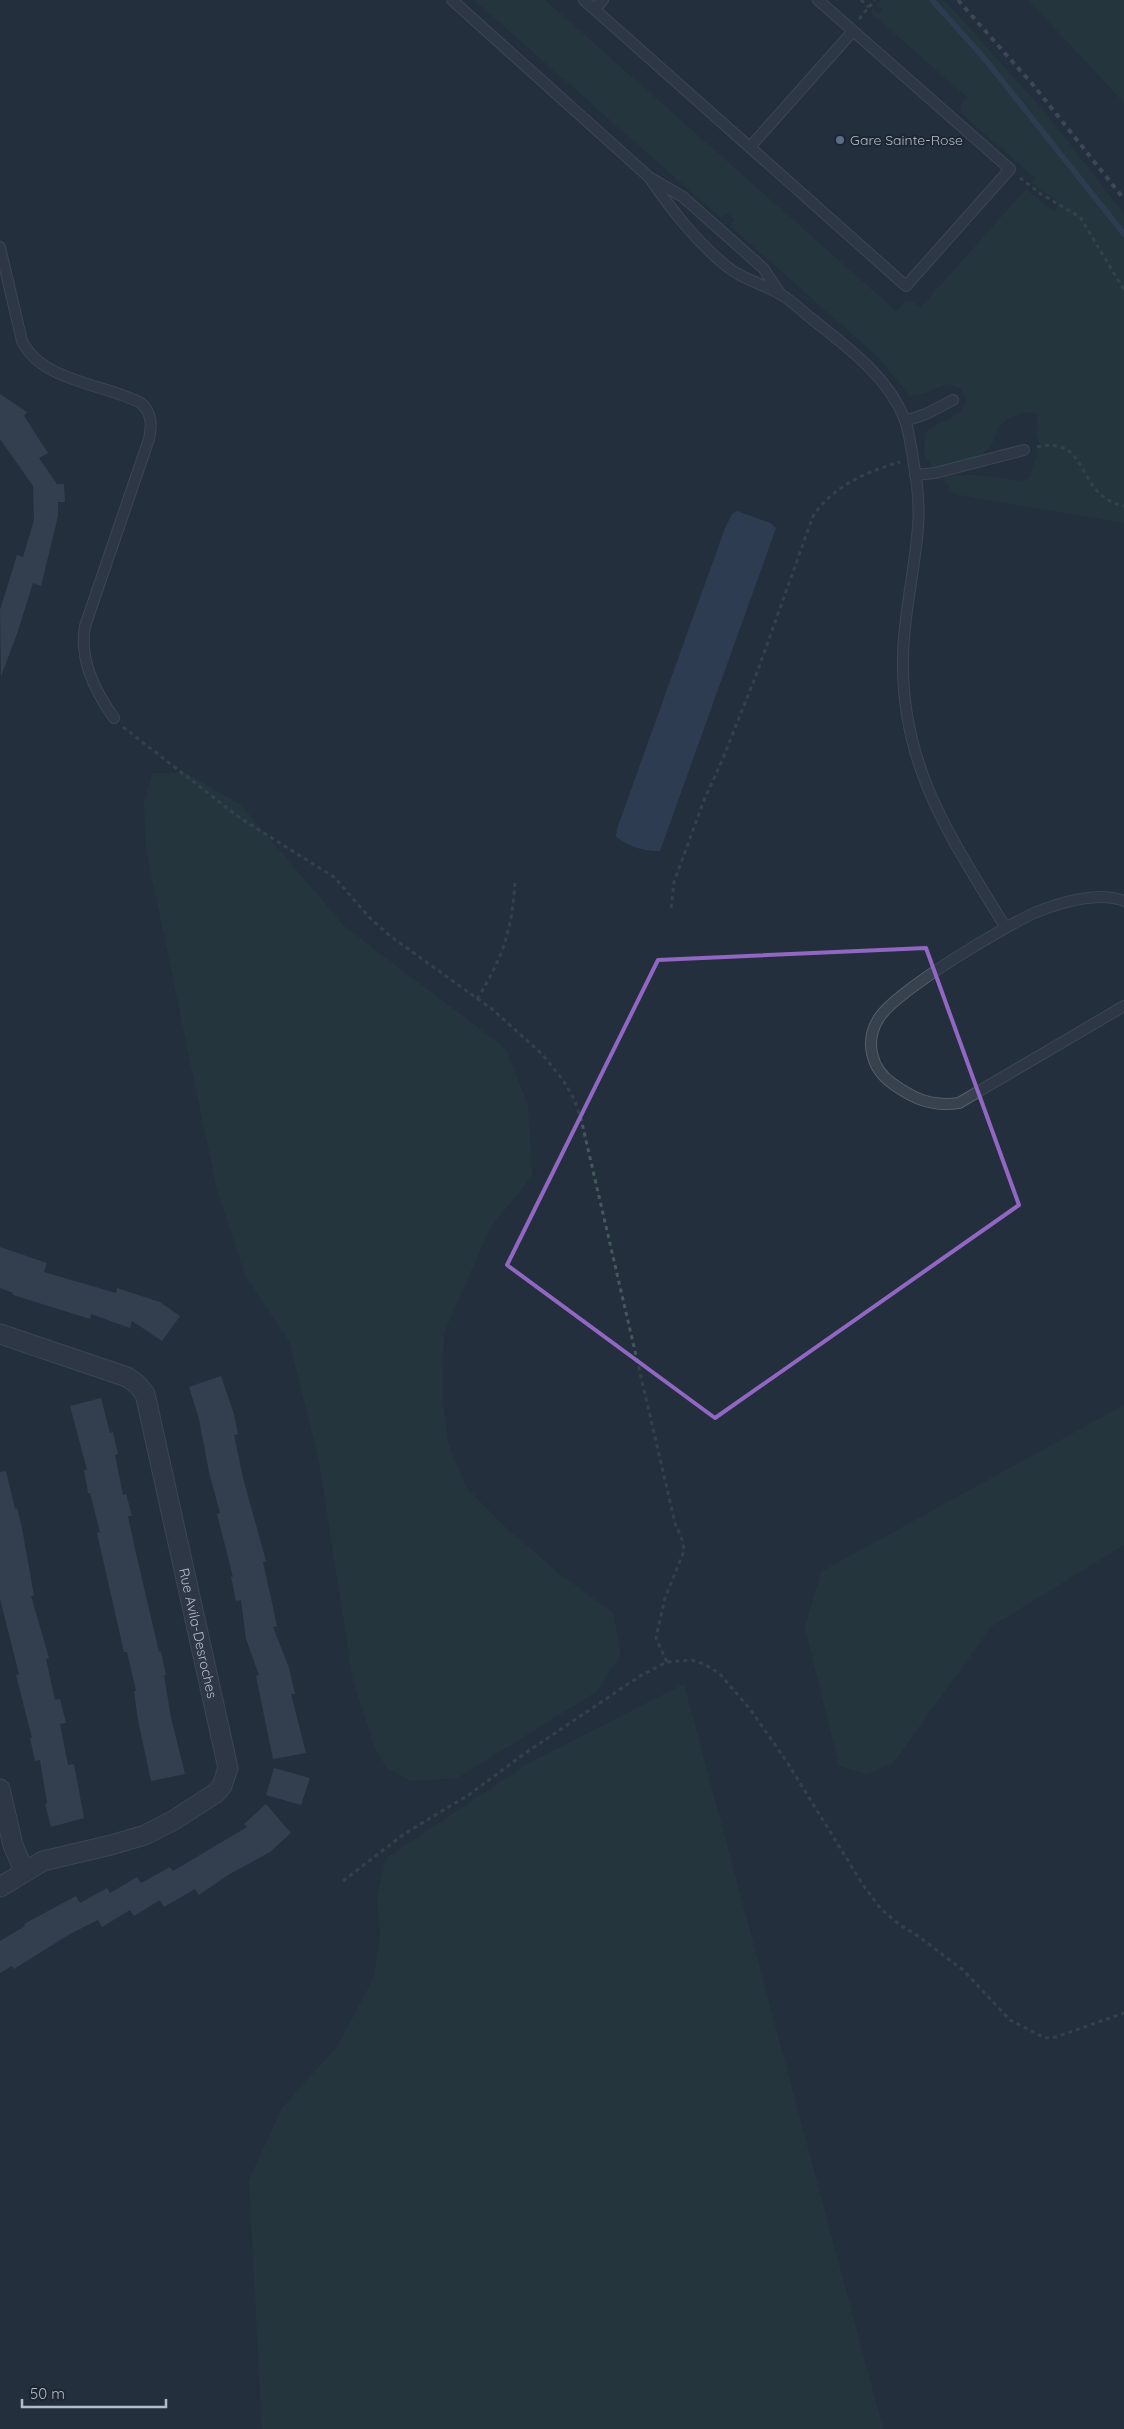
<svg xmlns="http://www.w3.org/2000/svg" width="1124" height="2429" viewBox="0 0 1124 2429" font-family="Quicksand,sans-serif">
<rect width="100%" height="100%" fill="#242f3e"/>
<path fill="#263c3f" d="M 474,0 L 545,0 L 896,311 L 906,301 L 912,301 L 920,308 L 1026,189 L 1044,204 L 1056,212 L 1058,201 L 1031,183 L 1035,178 L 961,113 L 961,105 L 967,97 L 870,12 L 873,10 L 879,14 L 883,10 L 877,5 L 881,0 L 942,0 L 948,4 L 1049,117 L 1124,214 L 1124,523 L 954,494 L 941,476 L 975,475 L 1022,481 L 1030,478 L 1040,444 L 1036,435 L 1038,416 L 1036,413 C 1021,411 1006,416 998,429 C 995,435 994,442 990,447 C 980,460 947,469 931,466 L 924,453 L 925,433 C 934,422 973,416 964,394 C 961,387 954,385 947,384 L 925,393 L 910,396 L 878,357 L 730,226 L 735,220 L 727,213 L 721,218 Z
M 1029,0 L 1124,0 L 1124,103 Z
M 153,773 L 186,773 L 241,805 L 344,926 L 506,1049 L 528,1105 L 532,1176 L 490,1228 L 444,1333 L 442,1394 L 448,1443 L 466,1487 L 502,1524 L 557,1572 L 613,1613 L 621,1655 L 596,1692 L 457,1778 L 411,1781 L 387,1768 L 375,1749 L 353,1680 L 318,1456 L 289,1341 L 245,1275 L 217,1190 L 146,849 L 144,801 Z
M 1124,1405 L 1124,1545 L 992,1626 L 893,1763 L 867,1774 L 839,1766 L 805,1627 L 821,1572 Z
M 684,1684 L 883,2429 L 262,2429 L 249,2180 L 282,2108 L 337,2047 L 374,1977 L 380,1935 L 377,1896 L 386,1858 L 527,1764 Z"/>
<path fill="#394c67" d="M 737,511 L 770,523 L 776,528 L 660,851 C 647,852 625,846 616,836 L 617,829 L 725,528 L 732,514 Z"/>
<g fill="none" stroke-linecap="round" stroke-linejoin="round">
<path stroke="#394c67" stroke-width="5.5" d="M 932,0 L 984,58 L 1124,234"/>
</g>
<path fill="#455162" d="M 0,394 L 27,412 L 24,416 L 48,453 L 39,458 L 57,484 L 64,484 L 65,502 L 58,502 L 58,516 L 41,586 L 33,583 L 17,634 L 1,676 L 0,610 L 17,555 L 23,557 L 34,520 L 33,486 L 0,439 Z
M 0,1247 L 47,1263 L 44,1272 L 116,1293 L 117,1288 L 160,1302 L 180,1316 L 162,1341 L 132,1321 L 130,1328 L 91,1314 L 90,1319 L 13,1295 L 13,1293 L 0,1288 Z
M 221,1376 L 234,1414 L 238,1434 L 234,1435 L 243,1478 L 266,1561 L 263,1562 L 277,1626 L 273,1627 L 289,1668 L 295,1694 L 291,1694 L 306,1753 L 273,1759 L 256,1676 L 259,1675 L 246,1639 L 241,1600 L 236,1601 L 231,1577 L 233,1577 L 217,1514 L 220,1513 L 209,1472 L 199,1419 L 189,1387 Z
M 101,1398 L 110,1433 L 113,1432 L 118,1454 L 115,1455 L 123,1495 L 126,1494 L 132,1516 L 128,1516 L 135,1549 L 159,1652 L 161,1652 L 166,1675 L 164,1675 L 171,1718 L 185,1774 L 151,1781 L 138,1720 L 134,1691 L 136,1691 L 127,1652 L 124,1652 L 119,1630 L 97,1533 L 100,1532 L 90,1493 L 88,1493 L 84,1470 L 87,1470 L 70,1406 Z
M 6,1471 L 15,1509 L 17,1508 L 22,1528 L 34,1596 L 31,1596 L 49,1658 L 46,1659 L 55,1700 L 60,1699 L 66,1723 L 60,1724 L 68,1765 L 74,1764 L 84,1818 L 51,1827 L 45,1804 L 47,1803 L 40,1760 L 35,1761 L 30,1738 L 32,1738 L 16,1675 L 19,1674 L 0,1599 L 0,1472 Z
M 274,1768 L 310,1778 L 301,1805 L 266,1795 Z
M 266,1804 L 291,1833 L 270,1852 L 228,1875 L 199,1895 L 195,1889 L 164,1907 L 160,1900 L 134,1916 L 130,1910 L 102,1927 L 98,1920 L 70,1934 L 14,1969 L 12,1966 L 0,1973 L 0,1941 L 25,1926 L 24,1924 L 76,1896 L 80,1903 L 107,1888 L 110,1893 L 137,1877 L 141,1883 L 170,1867 L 173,1871 L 247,1827 L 244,1824 Z"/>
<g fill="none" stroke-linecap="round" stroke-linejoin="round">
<defs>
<path id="service" d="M 452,0 L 649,177 L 683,197 L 763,268 L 780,293
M 584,0 L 906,286 L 1010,169 L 818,0
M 595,9 L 603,0
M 750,147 L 853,31
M 649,177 C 671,209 694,239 725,265 C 741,279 761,283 780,294 C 791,300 802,311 812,319 C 847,347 888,376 905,420 C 909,432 911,446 913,459 C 917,481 920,504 918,526 C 915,570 904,612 903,655 C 900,766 951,838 1006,928
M 0,247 L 22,341 C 41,381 104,384 141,403 C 152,413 152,425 149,439 L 85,626 C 79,660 95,691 114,718
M 905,421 L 926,414 L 953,400
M 915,475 L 935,473 L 1024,450
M 1124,901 C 1100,891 1062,902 1039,911 C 1007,924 896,991 879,1018 C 864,1041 871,1069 893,1084 C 914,1099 932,1107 959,1103 L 1124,1006"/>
<g id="minor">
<path id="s1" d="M 0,1334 L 127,1377 L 137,1384 L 145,1394 L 228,1768 L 222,1786 L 216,1793 L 174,1820 L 145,1835 L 111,1845 L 43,1861 L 0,1887"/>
<path d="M 0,1789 L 13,1845 L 24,1871"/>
</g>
</defs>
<use href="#service" stroke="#565f6c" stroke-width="12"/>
<use href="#minor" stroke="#565f6c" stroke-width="21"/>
<path stroke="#44595c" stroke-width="3" stroke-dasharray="4 4" stroke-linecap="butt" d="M 861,0 L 869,7
M 859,19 L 875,0
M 1020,178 L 1041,194 L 1080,217 L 1124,290
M 1037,447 C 1092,435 1073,495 1124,506
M 123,727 L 240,818 L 334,877 L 370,918 L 390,936 L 492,1009 L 542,1054 L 563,1080 L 574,1099 L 581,1119 L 675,1523 L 683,1542 L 684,1551 L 665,1598 L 656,1638 L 667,1662
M 671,908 L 674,882 L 704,800 L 721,763 L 755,678 L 813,516 C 833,486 866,472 900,462
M 477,999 C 503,958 513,927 515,879
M 343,1881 L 404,1834 L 470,1794 L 524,1754 L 640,1676 L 667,1662 L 692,1660 L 704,1664 L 719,1673 L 750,1709 L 787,1762 L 863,1885 L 881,1909 L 900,1925 L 918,1936 L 963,1970 L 1010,2020 L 1045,2038 L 1056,2037 L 1124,2013"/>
<use href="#service" stroke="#38414e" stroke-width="10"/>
<use href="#minor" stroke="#38414e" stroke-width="19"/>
<path stroke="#5a6575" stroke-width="4" stroke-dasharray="5 5" stroke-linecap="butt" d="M 958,0 L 1034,86 L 1124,199"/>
</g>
<path d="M0 0H1124V2429H0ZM 926,948 L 1019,1205 L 715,1418 L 507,1265 L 658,960 Z" fill="#242f3e" fill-opacity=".55" fill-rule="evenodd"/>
<path fill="none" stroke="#9266c3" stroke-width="4" stroke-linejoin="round" d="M 926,948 L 1019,1205 L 715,1418 L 507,1265 L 658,960 Z"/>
<circle fill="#5c6f8a" stroke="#1d2633" stroke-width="2" cx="840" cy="140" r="5"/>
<g text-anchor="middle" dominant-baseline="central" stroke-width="4" stroke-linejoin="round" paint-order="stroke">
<g font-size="14" fill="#b4bcc9" stroke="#1d2633" text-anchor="start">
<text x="850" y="140">Gare Sainte-Rose</text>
</g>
<g font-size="14" fill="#b4bcc9" stroke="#1d2633">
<text stroke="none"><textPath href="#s1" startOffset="404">Rue Avila-Desroches</textPath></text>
</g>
</g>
<path d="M22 2399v8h144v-8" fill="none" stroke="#b4bcc9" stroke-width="2.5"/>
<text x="30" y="2399" font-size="15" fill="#b4bcc9" stroke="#1d2633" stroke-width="4" paint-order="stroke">50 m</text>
</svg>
